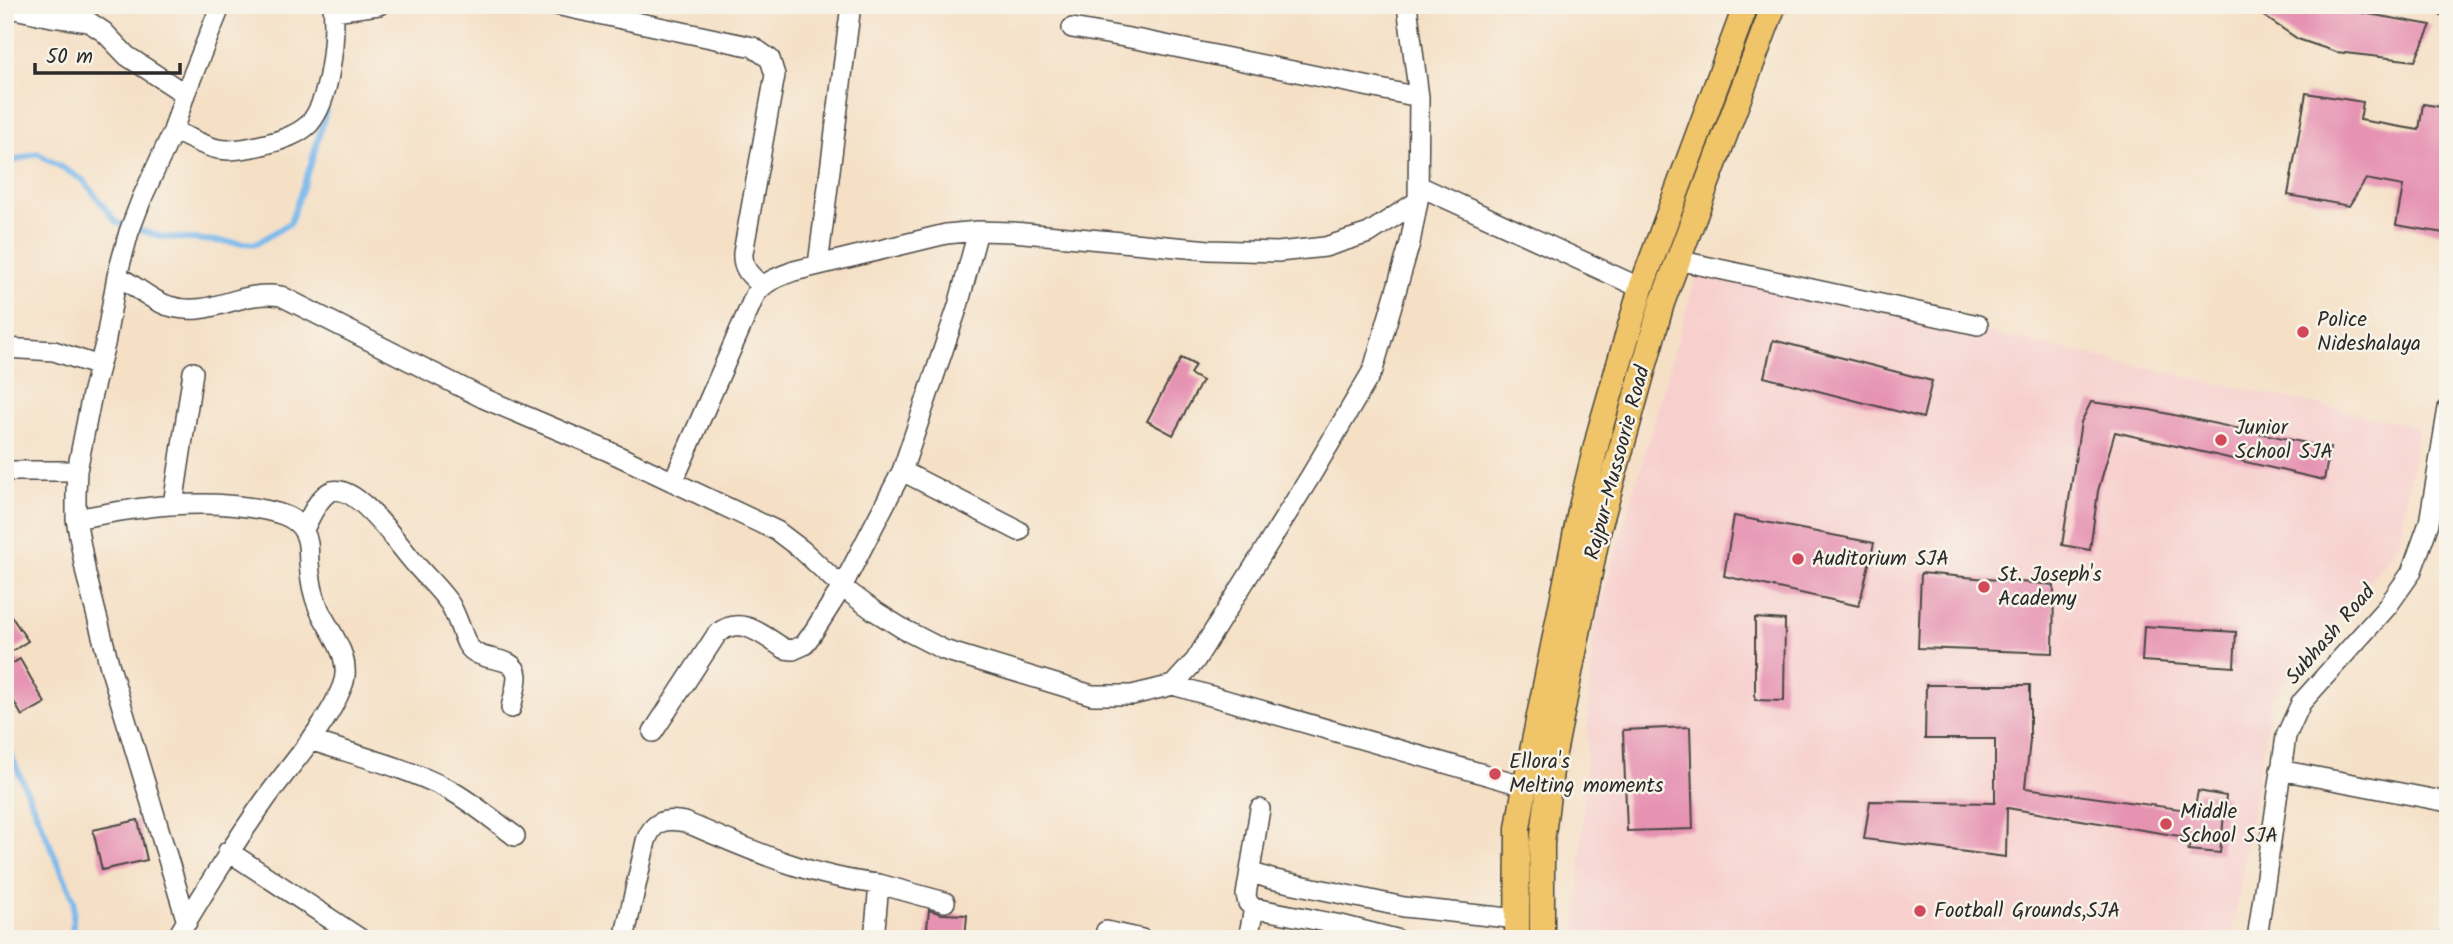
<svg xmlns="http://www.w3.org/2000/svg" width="2453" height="944" viewBox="0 0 2453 944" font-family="Kalam,sans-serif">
<rect width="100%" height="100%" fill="#f7f3e8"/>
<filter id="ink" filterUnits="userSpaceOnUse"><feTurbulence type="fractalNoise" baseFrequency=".0143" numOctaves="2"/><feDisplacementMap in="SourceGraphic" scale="14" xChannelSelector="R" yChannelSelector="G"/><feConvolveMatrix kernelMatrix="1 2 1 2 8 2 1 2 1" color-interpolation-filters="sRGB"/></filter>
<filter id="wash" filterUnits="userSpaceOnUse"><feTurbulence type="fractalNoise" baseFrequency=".00686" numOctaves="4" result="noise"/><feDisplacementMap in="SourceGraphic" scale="28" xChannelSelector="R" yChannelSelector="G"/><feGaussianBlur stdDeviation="1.57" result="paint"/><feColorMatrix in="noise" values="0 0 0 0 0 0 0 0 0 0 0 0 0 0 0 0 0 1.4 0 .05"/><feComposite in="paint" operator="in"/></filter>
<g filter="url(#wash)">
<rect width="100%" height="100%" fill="#f5e0c6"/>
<path fill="#f7d0ce" d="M 1698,269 L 2418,427 L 2399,544 L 2272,698 L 2231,939 L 1576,939 L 1593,631 Z"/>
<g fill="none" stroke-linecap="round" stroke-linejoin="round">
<path stroke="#77b8ec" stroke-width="6" d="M 5,164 L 37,153 L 83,180 L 117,223 L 162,237 L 256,244 L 290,223 L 311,164 L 326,111
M 5,741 L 74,900 L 72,939"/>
</g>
<g id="blocks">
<path fill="#e693b2" d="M 2247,5 L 2318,5 L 2431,25 L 2415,61 L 2336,52 L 2298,39 Z
M 2306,93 L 2363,102 L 2360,120 L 2419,130 L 2423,104 L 2448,108 L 2448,214 L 2444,233 L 2396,225 L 2403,186 L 2366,179 L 2349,206 L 2288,195 Z
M 1773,340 L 1932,381 L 1923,418 L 1764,377 Z
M 1181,358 L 1195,365 L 1190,374 L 1202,381 L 1173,435 L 1147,421 Z
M 2091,402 L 2150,410 L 2330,448 L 2324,480 L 2115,432 L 2098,491 L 2090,550 L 2062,545 L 2081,422 Z
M 1734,516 L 1874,543 L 1859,606 L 1724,576 Z
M 1921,573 L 2054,585 L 2053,653 L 1918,648 Z
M 5,607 L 28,641 L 5,656 Z
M 1755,618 L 1785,620 L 1784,701 L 1755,700 Z
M 2144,626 L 2236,632 L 2234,667 L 2142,661 Z
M 20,659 L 45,703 L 22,716 L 5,686 L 5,668 Z
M 1926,685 L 2030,685 L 2030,740 L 2025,788 L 2194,811 L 2198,791 L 2226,796 L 2220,853 L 2188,850 L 2192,838 L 2007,808 L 2006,857 L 1864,839 L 1870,801 L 1995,803 L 1995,739 L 1925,739 Z
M 1690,727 L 1693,829 L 1627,831 L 1623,730 Z
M 138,820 L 147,860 L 102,870 L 93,830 Z
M 929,910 L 942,914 L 967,915 L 965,939 L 926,937 Z"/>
</g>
</g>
<g filter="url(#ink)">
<use href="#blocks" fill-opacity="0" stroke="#494642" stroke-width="2"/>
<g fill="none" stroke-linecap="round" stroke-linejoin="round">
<defs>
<path id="minor" d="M 556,5 L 753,47 L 770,59 L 775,75 L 743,253 C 742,269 750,275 762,286
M 2445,5 L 2448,8
M 5,7 L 52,17 L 89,22 L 104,32 L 127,56 L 185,94
M 334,11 L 379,5
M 1072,28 L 1141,40 L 1419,97
M 173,131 C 187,136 203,146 218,149 C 233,152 251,148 266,144 C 280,141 299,134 309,124 C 331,100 336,36 333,5
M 1419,186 L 1641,288
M 1677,260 L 1978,325
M 818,265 L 851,5
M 117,276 C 134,284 151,301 169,306 C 211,319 239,289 281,296 L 483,398 L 608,451 L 777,531 L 802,550 L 842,587 L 873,610 L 905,630 L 944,650 L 1092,695 L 1132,695 L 1173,685 L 1195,661 L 1310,477 L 1373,370 L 1410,243 L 1418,201 L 1419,97 L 1407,5
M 5,348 L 54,351 L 99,366
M 5,471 L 77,471
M 902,471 L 1019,531
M 673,482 L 755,295 C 765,281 778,277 794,271 L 946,234 L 978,231 L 1013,232 L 1209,250 L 1278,252 L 1325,247 L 1369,233 L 1418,201
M 173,505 L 193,372
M 76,519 C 138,507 201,497 265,510 C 279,513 297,517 304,532 C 310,542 308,552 309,563 C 310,578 313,595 319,609 C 330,633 354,659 342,687 C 326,727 290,765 265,800 C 232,846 205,891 176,939
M 304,529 C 310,518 319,495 332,491 C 357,484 397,543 411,559 C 424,575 438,587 450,604 C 457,616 461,631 467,644 C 478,665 516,653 517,676 C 517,686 513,698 511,708
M 1173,685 L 1525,786
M 653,732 L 717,634 C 741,614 762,635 785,649 L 793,650 L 804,645 L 812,634 L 842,587 L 902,471 L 958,306 L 978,231
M 310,740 C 355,755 405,767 448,789 C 472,802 493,820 515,836
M 2280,770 L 2448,802
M 1260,809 L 1246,895 L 1248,903 L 1254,908 L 1341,925 L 1396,939
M 228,851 L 359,938
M 1250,872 L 1271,879 L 1404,907 L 1518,919
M 187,922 L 110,667 L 86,574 L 76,519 L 76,493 L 77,471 L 92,394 L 105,344 L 117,276 L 129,232 L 142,198 L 173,131 L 185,94 L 221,5
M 1106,931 L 1142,939
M 624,939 L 646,841 C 653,821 665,818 685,822 C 748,849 810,877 879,884
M 874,939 L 879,884 L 945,902
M 1248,939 L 1254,908
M 2257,939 L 2286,736 L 2301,703 L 2387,607 L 2411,573 L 2429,523 L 2448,408
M 2448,939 L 2448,938"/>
<path id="major" d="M 1517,939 L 1518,828 L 1525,786 L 1580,511 L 1601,426 L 1641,288 L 1746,5
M 1542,939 L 1542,843 L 1552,763 L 1599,528 L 1662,303 L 1774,5"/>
</defs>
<use href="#minor" stroke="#494642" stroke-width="22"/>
<use href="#major" stroke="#494642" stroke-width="27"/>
<use href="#minor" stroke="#fff" stroke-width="19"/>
<use href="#major" stroke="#f0c469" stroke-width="24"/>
</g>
</g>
<g fill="#d1495b" stroke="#f7f3e8" stroke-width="2.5">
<circle cx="2303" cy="332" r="7"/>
<circle cx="2221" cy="440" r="7"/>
<circle cx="1798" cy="559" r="7"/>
<circle cx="1984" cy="587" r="7"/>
<circle cx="1495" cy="774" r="7"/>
<circle cx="2166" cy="824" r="7"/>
<circle cx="1920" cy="911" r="7"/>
</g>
<g text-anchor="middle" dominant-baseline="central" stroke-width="5" stroke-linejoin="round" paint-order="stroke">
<g font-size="21" fill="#2b2b2b" stroke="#f7f3e8" text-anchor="start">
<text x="2317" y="320">Police<tspan x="2317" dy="24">Nideshalaya</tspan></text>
<text x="2235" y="428">Junior<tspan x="2235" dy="24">School SJA</tspan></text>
<text x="1812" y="559">Auditorium SJA</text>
<text x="1998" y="575">St. Joseph's<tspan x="1998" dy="24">Academy</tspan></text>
<text x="1509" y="762">Ellora's<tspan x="1509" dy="24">Melting moments</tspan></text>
<text x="2180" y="812">Middle<tspan x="2180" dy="24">School SJA</tspan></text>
<text x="1934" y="911">Football Grounds,SJA</text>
</g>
<g font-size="21" fill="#2b2b2b" stroke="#f7f3e8">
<text transform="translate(1618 463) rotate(-75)">Rajpur-Mussoorie Road</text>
<text transform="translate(2331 635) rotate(-49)">Subhash Road</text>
</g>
</g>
<rect width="2453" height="944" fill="none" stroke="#f7f3e8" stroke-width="28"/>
<path d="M35 63v10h145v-10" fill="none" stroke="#2b2b2b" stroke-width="3.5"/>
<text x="46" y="63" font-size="21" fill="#2b2b2b" stroke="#f7f3e8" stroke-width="5" paint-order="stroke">50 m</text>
</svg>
